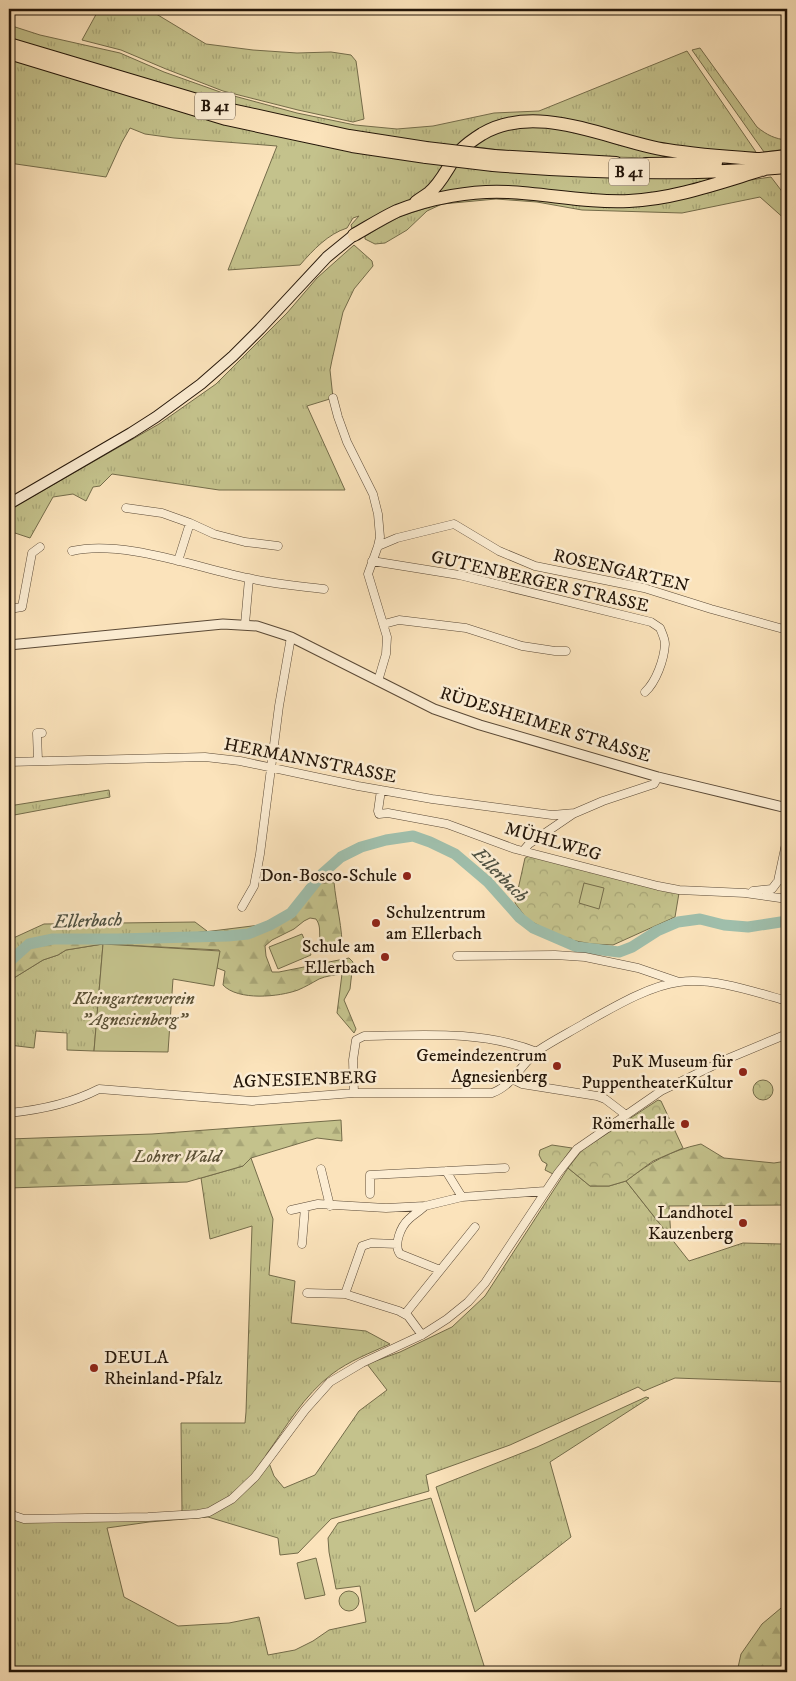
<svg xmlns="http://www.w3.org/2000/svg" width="796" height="1681" viewBox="0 0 796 1681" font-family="'IM FELL DW Pica',serif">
<defs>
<pattern id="grass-tufts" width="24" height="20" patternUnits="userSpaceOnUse" patternTransform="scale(1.25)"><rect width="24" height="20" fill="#c4c28c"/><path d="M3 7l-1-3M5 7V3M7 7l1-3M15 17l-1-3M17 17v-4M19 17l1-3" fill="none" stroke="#a8a677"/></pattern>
<pattern id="forest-firs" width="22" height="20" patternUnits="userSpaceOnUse" patternTransform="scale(1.25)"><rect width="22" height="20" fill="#c4c28c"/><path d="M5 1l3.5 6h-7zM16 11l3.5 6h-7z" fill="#a8a677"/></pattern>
<pattern id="park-crowns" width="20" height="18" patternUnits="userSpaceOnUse" patternTransform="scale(1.25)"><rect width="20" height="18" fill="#c4c28c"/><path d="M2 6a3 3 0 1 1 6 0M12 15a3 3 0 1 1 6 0" fill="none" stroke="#a8a677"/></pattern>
</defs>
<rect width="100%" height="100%" fill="#fbe3bb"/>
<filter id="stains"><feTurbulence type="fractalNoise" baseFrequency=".004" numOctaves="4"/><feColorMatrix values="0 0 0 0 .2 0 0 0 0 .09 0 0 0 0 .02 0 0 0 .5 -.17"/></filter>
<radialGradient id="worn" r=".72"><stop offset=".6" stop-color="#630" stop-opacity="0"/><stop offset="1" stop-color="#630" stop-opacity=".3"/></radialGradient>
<path fill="url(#grass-tufts)" stroke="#746c4a" d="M 99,9 L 148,9 L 206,44 L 253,50 L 297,53 L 331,52 L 351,55 L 356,61 L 364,119 L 353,122 L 298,110 L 223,91 L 166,69 L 121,50 L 82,40 Z
M 9,25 L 40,35 L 120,53 L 164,72 L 223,93 L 297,113 L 355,125 L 397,129 L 433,126 L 494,113 L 539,111 L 687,51 L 756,152 L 733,153 L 697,151 L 578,125 L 488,127 L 422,196 L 352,229 L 351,225 L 359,216 L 353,218 L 347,228 C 328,234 313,250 300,265 L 228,270 L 277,146 L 174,138 L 145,134 L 130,128 L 122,142 L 106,177 L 9,163 Z
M 700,48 L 757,127 C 767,135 775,139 787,140 L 787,149 L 764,152 L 692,50 Z
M 534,122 L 695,159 C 619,157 544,157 469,146 L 480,137 Z
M 453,164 L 724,177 L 651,194 L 620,198 L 434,198 Z
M 771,177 L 787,198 L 787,221 L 760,197 L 682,213 L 582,210 L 537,202 L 496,199 L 442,204 L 427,211 L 407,230 L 385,243 L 375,244 L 365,239 L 365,236 L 401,216 L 445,202 L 492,197 L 580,204 Z
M 354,245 L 372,261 L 373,266 L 354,289 L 343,312 L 332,360 L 330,370 L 333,398 L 307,406 L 345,490 L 219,490 L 112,474 L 100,486 L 93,487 L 86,501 L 73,494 L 53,497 L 30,538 L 9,531 L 9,510 L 159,424 L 216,384 L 287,313 L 317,278 Z
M 109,790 L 110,797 L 9,816 L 9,806 Z
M 195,922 L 207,931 L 188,934 L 131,936 L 62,936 L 33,939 L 9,957 L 9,940 L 44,924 Z
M 103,944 L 94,1051 L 67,1050 L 67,1033 L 36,1031 L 34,1048 L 9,1045 L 9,981 L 43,960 L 58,955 L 66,950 Z
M 251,1158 L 273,1219 L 269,1275 L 295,1281 L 291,1323 L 366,1331 L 390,1344 C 370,1353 349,1361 332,1374 C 304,1395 286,1427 266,1455 L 274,1476 L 284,1488 L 315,1475 L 359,1411 L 387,1390 L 367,1364 L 400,1352 L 452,1327 L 485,1296 L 568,1168 L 590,1186 L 609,1186 L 626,1181 L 689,1261 L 743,1243 L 781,1244 L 787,1242 L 787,1382 L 675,1378 L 644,1391 L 638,1387 L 510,1445 L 426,1475 L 429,1491 L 331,1519 L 298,1553 L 280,1555 L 278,1538 L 208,1517 L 149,1522 L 107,1528 L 124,1597 L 178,1626 L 229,1623 L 259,1617 L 268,1655 L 295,1650 L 313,1641 L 329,1630 L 366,1622 L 360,1586 L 336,1589 L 329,1552 L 328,1538 L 338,1523 L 431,1498 L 486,1672 L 9,1672 L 9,1512 L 24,1518 L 182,1513 L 181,1423 L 245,1423 L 246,1412 L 252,1226 L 210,1239 L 201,1178 L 243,1166 Z
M 646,1397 L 649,1398 L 550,1462 L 571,1537 L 475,1612 L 436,1487 L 537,1447 Z"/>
<path fill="url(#forest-firs)" stroke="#746c4a" d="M 334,882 C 336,905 343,929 342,951 C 334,955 325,952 321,943 C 318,935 322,927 316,919 L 310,918 L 304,921 L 294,929 L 272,940 L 265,946 L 266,956 L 272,972 L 279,972 L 349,958 L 353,962 L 350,989 L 344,1000 L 356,1029 L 354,1033 L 337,1013 L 342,974 C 334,975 326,976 319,979 C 312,983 305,987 298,990 C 279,997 238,1001 223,985 L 225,971 L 217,968 L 219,950 L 103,944 L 66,950 L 58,955 L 43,960 L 9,981 L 9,957 L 33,939 L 62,936 L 131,936 L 188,934 L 260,925 L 286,912 L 295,905 L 307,885 Z
M 341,1120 L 342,1141 L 317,1138 L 251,1158 L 243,1166 L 187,1182 L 9,1188 L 9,1139 L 152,1134 Z
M 701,1144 L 724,1158 L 774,1163 L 787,1161 L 787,1205 L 669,1206 L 671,1238 L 626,1181 C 651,1162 669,1151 701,1144 Z
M 787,1603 L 787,1672 L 737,1672 L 741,1654 L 762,1624 Z"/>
<path fill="url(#park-crowns)" stroke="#746c4a" d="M 531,855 L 679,893 L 675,917 L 613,945 L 592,944 L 565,939 L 545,929 L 527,919 L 515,903 L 525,858 Z
M753 1090a10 10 0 1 1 20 0a10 10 0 1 1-20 0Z
M 658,1100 L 661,1101 L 683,1148 L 653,1161 L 626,1181 L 609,1186 L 590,1186 L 568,1168 L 582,1150 Z
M 552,1145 L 572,1148 L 553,1174 L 545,1170 L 547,1164 L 542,1161 L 539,1155 L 540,1150 Z"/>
<path fill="#c4c28c" stroke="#746c4a" d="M 584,883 L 604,888 L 599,909 L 579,903 Z
M 302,934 L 311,955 L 278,969 L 269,947 Z
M 103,944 L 220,951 L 214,986 L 173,979 L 168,1052 L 94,1051 Z
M 316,1558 L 325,1595 L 305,1599 L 297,1563 Z
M339 1601a10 10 0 1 1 20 0a10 10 0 1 1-20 0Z"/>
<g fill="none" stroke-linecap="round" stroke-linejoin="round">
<path stroke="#9fbeab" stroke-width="11" d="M 9,962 L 29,944 L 53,939 L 118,939 L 228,936 L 248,934 L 270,925 L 291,913 L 323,873 L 341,857 L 361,847 L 386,840 L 413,836 L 430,842 L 455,854 L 488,882 L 520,918 L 533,928 L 577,947 L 619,952 L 632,947 L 657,931 L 678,922 L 700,919 L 724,925 L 748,927 L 787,921"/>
<defs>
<path id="minor" d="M 333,398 L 338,417 L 347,442 L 373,494 L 378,514 L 380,537 L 378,546 L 368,574 L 387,637 L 386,654 L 378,681
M 126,508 L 162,513 L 190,523 L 214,534 L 245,542 L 278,546
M 378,546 L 397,538 L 454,524 L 499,551 L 535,566 L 644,588 L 711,609 L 787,630
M 72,551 C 122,539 198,568 248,578 C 273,584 299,586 324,589
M 178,561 L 190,523
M 372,561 L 459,575 L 651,622 L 660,628 C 662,633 665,639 665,644 C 664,660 656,682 645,692
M 9,609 L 22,607 L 32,553 L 40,547
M 245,624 L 249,579
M 384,624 L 399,620 L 466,628 L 522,646 L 555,651 L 566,651
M 38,761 L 37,733 L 42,733
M 9,762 L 205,757 L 240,761 L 358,786 L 432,799 L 552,815 L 575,813 L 603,801 L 654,784 L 658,777
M 381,790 L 378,811 L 379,814 L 388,813 L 447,824 L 515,849 L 658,886 L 679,890 L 745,893 L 787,899
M 523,851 L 529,844 L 573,814
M 753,891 L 772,889 L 778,881 L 787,839
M 242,907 L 254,886 L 260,854 L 279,706 L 291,637
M 457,956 L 555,955 L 585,957 L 638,968 L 679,982
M 512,1079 L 522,1084 L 597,1096 L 605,1099 L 626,1115
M 354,1093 L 353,1060 L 356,1040 L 364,1036 C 422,1035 482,1030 537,1052
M 9,1113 C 39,1110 72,1103 99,1089 L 252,1101 L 354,1093 L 492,1093 C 514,1085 521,1063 539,1050 C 554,1040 570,1032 585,1023 C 612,1008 648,986 679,982 C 712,977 755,992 787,1001
M 321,1169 L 330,1206
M 446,1171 L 462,1197
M 370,1194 L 370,1175 L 505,1168
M 425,1206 C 420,1211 414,1214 409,1219 C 401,1226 393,1245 400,1254 L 440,1270
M 291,1210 L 318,1204 L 386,1208 L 425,1206 L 462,1197 L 545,1191
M 302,1244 L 305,1207
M 307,1293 L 345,1294 L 399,1311 L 408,1316 L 422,1335
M 345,1294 L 362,1246 L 371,1243 L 397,1244
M 405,1314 L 475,1227
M 9,1514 L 24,1519 L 148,1517 L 198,1514 L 209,1512 L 232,1499 L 255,1477 L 305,1410 L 330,1382 L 362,1363 L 422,1335 L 447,1319 L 468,1302 L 485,1283 L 558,1173 L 577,1149 L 661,1091 L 727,1059 L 787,1034"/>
<path id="tertiary" d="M 9,645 L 223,624 L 257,626 L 291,637 L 434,709 L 480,725 L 658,777 L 787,808"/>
<path id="secondary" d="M 9,504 L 131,433 L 156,417 L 201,384 L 233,356 L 260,329 L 327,257 L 354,235"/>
<path id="trunk" d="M 9,44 L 227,109 L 349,136 L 426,148
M 9,53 L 226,119 L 352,146 L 426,157
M 494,156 L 616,163
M 751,160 L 787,156
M 646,164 L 716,163
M 493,165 C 591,173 689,176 787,167
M 416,202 C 420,199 425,196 429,193 C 443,182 449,163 461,150 C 467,144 474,139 482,134 C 538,101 609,141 667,150 C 697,155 728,157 758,159
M 354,235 C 368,227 382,218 397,211 C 430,198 473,190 508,192 C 549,194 588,203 629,201 C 675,199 721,182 765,169"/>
</defs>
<use href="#minor" stroke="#5a4936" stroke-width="9"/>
<use href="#tertiary" stroke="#5a4936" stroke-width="11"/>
<use href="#secondary" stroke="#241609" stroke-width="12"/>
<use href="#trunk" stroke="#241609" stroke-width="14"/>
<use href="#minor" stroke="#fcedd3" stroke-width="8"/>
<use href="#tertiary" stroke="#fcedd3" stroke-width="9"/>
<use href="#secondary" stroke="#fcedd3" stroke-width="10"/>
<use href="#trunk" stroke="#fbe3bb" stroke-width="12"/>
<defs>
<path id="trunk-bridge" d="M 426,148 L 494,156
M 426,157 L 493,165"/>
</defs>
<use href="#trunk-bridge" stroke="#241609" stroke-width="14" stroke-linecap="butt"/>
<use href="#trunk-bridge" stroke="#fbe3bb" stroke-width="12"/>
</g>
<g fill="#8f2418" stroke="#fcedd3" stroke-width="2">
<circle cx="407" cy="876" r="5"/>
<circle cx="376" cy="923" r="5"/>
<circle cx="385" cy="957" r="5"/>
<circle cx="557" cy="1066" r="5"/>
<circle cx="743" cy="1072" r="5"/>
<circle cx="685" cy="1124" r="5"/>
<circle cx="743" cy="1223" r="5"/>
<circle cx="94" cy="1368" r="5"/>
</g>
<g text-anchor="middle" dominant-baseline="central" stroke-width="5" stroke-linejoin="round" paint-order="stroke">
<g fill="#fcedd3" stroke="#655646" stroke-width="1">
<rect x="195" y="92.5" width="40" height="27" rx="4"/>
<rect x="609" y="158.5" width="40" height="27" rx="4"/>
</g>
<g font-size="16" font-weight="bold" fill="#241609">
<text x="215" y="106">B 41</text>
<text x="629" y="172">B 41</text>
</g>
<g font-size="18" fill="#241609" stroke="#fcedd3">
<text transform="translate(621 571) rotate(13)">ROSENGARTEN</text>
<text transform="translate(540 582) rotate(13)">GUTENBERGER STRASSE</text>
<text transform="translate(545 725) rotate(17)">RÜDESHEIMER STRASSE</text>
<text transform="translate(310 761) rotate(11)">HERMANNSTRASSE</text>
<text transform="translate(553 842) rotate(16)">MÜHLWEG</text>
<text transform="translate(305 1080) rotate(-2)">AGNESIENBERG</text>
</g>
<g font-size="18" fill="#241609" stroke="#fcedd3" text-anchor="end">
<text x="397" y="876">Don-Bosco-Schule</text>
<text x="386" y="913" text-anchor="start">Schulzentrum<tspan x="386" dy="21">am Ellerbach</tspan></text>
<text x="375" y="947">Schule am<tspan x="375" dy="21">Ellerbach</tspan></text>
<text x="547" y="1056">Gemeindezentrum<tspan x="547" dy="21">Agnesienberg</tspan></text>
<text x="733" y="1062">PuK Museum für<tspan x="733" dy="21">PuppentheaterKultur</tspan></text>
<text x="675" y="1124">Römerhalle</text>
<text x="733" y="1213">Landhotel<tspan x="733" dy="21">Kauzenberg</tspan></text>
<text x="104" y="1358" text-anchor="start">DEULA<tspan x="104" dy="21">Rheinland-Pfalz</tspan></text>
</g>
<g font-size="18" font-style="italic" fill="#5c5237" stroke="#fcedd3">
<text x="134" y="999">Kleingartenverein<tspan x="134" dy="21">"Agnesienberg"</tspan></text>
<text x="177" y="1157">Lohrer Wald</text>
</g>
<g font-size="19" font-style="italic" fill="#4f5142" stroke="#fcedd3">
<text transform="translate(500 875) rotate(45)">Ellerbach</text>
<text transform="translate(88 921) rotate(-2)">Ellerbach</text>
</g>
</g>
<rect width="796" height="1681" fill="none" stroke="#fbe3bb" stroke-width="30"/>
<rect x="10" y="10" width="776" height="1661" fill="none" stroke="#241609" stroke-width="2.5"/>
<rect x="15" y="15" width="766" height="1651" fill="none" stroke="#241609"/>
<rect width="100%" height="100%" filter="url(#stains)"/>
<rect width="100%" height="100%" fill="url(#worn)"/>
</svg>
